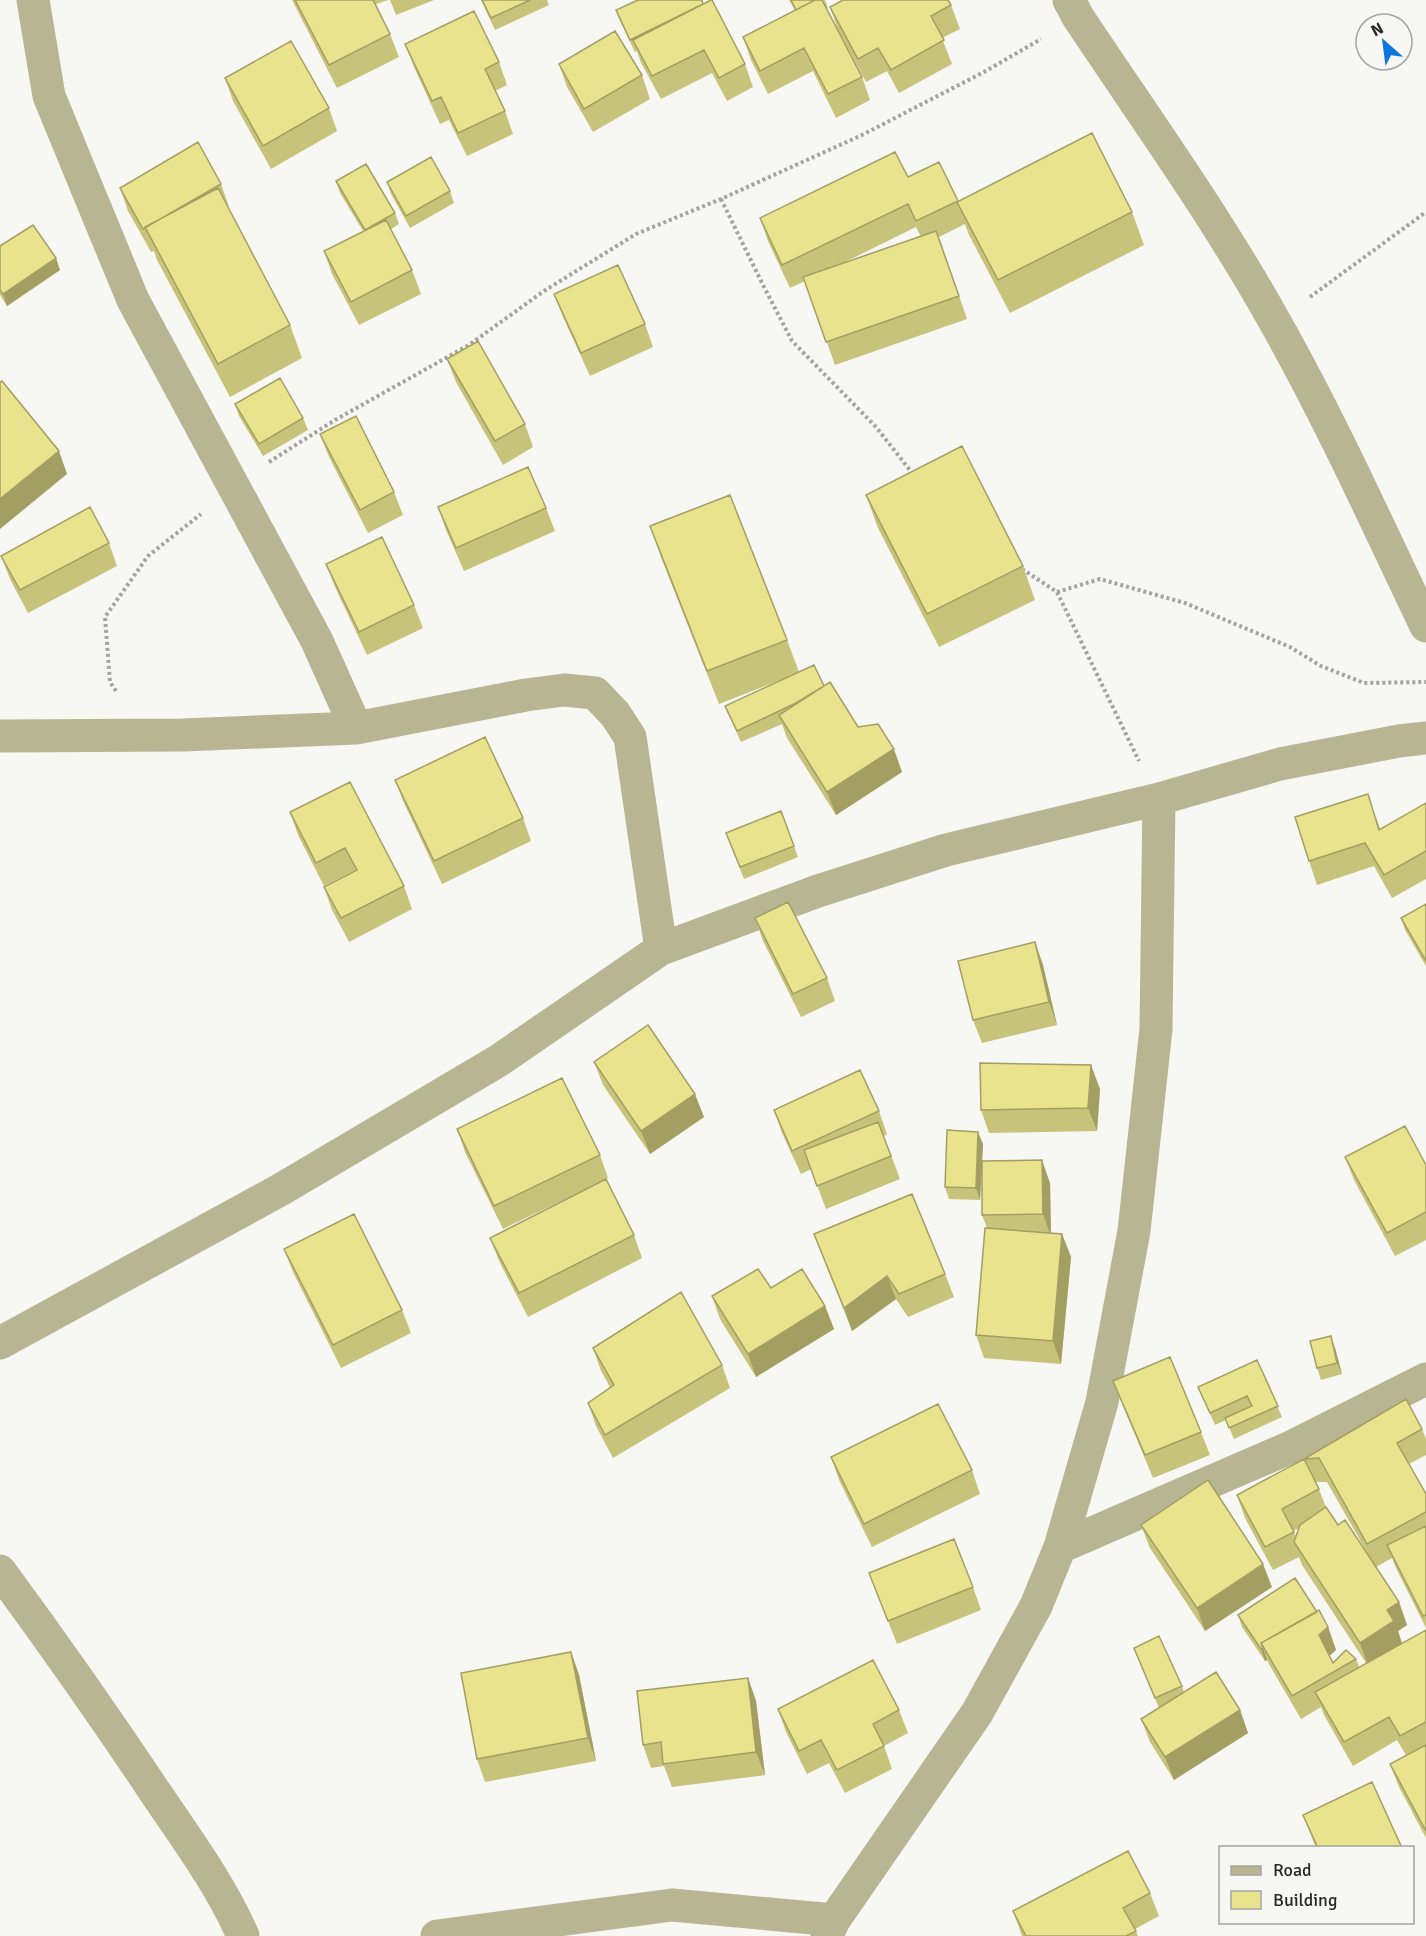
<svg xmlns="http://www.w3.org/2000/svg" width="1426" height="1936" viewBox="0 0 1426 1936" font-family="Signika,sans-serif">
<rect width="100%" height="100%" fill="#f7f7f3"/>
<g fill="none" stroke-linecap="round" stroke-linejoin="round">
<path stroke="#a3a3a0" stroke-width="4" stroke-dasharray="3 3" stroke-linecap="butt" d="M 721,199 L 763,285 L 792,341 L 876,427 L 913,474
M 1310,297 L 1426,212
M 269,462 L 335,420 L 469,345 L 544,291 L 636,234 L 721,199 L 862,135 L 984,72 L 1041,39
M 1022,569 L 1057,592 L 1139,761
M 1057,592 L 1100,579 L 1185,603 L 1290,647 L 1321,666 L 1364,683 L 1426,682
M 116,691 L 110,682 L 105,617 L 148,556 L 201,514"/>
<path stroke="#b7b592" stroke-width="33" d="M 33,0 L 49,96 L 133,300 L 317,641 L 356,728
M 1069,0 L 1078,17 C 1145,118 1216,216 1275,322 C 1331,421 1377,524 1426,626
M 0,736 L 183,735 L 356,728 L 526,695 L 564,690 L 595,693 L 615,714 L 630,737 L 661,949
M 0,1343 L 280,1190 L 498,1061 L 661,949 L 818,891 L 946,850 L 1159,799 L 1280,764 L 1399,741 L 1426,738
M 1060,1547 L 1289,1448 L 1426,1379
M 0,1571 C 53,1643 105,1717 155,1792 C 186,1838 221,1885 243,1936
M 437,1936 L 672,1905 L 834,1920
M 827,1936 L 834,1920 L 977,1713 L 1036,1606 L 1060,1547 L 1102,1402 L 1134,1231 L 1156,1029 L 1159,799"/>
</g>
<path fill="#c8c37a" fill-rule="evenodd" d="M 292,0 L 388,0 L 376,4 L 390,34 L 399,57 L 337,88 Z
M 390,0 L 434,0 L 396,15 Z
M 481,0 L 547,0 L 549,5 L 495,30 Z
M 789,0 L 825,0 L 828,8 L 826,8 L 862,77 L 870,100 L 836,118 L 813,71 L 768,94 L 751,60 L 743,37 L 795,10 Z
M 703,4 L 745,64 L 753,87 L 727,101 L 712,73 L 661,99 L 641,63 L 637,51 L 635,52 L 620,21 L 616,10 Z
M 951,5 L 960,29 L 942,38 L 952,64 L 899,93 L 887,71 L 866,82 L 838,30 L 830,7 Z
M 405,44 L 499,62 L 507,85 L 495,91 L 505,111 L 513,134 L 467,156 L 449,120 L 440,124 L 414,67 Z
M 559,64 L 642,75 L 650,99 L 593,132 L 567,87 Z
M 225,78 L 329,108 L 337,131 L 271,169 L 233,101 Z
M 939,162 L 958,202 L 1132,212 L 1144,245 L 1010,313 L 969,235 L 965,224 L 939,237 L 967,319 L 835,365 L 805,281 L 790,288 L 768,241 L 760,218 L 908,177 ZM 916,227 L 921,237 L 837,266 Z
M 336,181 L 395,213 L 399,224 L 391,229 L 412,270 L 421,294 L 359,325 L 332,274 L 324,251 L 363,231 L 340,193 Z
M 387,182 L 450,191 L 454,203 L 410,228 L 391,194 Z
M 221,184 L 229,207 L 228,208 L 290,325 L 302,358 L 230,397 L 157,260 L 154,251 L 151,252 L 128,211 L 120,188 Z
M 0,246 L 60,270 L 7,306 L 0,295 Z
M 554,294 L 645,324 L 653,347 L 590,376 L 563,317 Z
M 447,359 L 525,424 L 533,447 L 503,465 L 456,382 Z
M 235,404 L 303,418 L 308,430 L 263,456 L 239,416 Z
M 320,434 L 394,492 L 403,515 L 368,533 L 329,457 Z
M 866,495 L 1023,566 L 1035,600 L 939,647 L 878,528 Z
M 438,507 L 546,508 L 555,531 L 464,571 L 446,530 Z
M 650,526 L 787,640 L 799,672 L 824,686 L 858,727 L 902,772 L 836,815 L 787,738 L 782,724 L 741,742 L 725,706 L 781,680 L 719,704 L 662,560 Z
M 109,543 L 117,566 L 28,613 L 10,579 L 1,556 Z
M 326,564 L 414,605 L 423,628 L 367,655 L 335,587 Z
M 395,780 L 523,818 L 531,841 L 442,884 L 404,803 Z
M 1426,803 L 1426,879 L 1392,898 L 1374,866 L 1317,885 L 1309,861 L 1376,817 L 1380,829 Z
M 781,811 L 798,857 L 744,879 L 726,833 Z
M 290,812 L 404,886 L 412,909 L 349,942 L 332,910 L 324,887 L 354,872 L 353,871 L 324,886 L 298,835 Z
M 1426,904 L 1426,966 L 1405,930 L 1401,918 Z
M 755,918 L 827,978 L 835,1001 L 801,1017 L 763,941 Z
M 1035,942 L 1043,965 L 1057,1025 L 982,1043 L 973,1020 Z
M 594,1062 L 704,1117 L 650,1154 L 603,1085 Z
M 1100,1089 L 1097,1131 L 989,1133 L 981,1110 Z
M 774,1110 L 879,1111 L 887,1134 L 884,1136 L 900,1179 L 826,1209 L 811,1169 L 801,1174 L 782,1133 Z
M 457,1129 L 600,1155 L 608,1178 L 606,1179 L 634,1235 L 642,1258 L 528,1317 L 499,1261 L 490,1238 L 599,1183 L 503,1229 L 465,1152 Z
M 983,1144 L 982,1161 L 1050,1183 L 1051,1233 L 1062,1234 L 1071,1257 L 1061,1364 L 984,1358 L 976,1335 L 987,1228 L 982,1215 L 982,1168 L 980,1200 L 949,1199 L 945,1187 Z
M 1345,1157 L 1426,1165 L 1426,1240 L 1395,1256 L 1354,1180 Z
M 814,1234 L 945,1274 L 954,1297 L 908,1317 L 896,1299 L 852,1331 Z
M 284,1249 L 402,1310 L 411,1333 L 341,1368 L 293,1272 Z
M 771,1288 L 825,1306 L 834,1329 L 756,1377 L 720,1319 L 712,1296 Z
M 593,1348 L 722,1365 L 730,1388 L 613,1458 L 596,1426 L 588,1403 L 610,1387 L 601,1371 Z
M 1335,1348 L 1342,1374 L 1321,1380 L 1317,1368 Z
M 1257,1360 L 1282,1417 L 1234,1439 L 1226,1420 L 1215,1425 L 1198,1387 Z
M 1113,1381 L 1201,1432 L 1210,1455 L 1153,1478 L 1122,1404 Z
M 1422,1429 L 1426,1439 L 1426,1455 L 1409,1464 L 1426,1494 L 1426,1628 L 1396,1568 L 1392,1558 L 1376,1567 L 1399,1602 L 1407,1625 L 1398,1631 L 1402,1643 L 1426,1630 L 1426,1838 L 1399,1787 L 1390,1764 L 1406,1755 L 1397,1740 L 1353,1766 L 1324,1715 L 1321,1707 L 1301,1719 L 1270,1666 L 1267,1660 L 1265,1661 L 1242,1627 L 1238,1615 L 1317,1612 L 1328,1627 L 1336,1650 L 1329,1656 L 1333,1663 L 1356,1659 L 1359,1667 L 1366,1663 L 1302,1565 L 1299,1557 L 1273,1570 L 1245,1518 L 1237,1495 L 1304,1459 ZM 1316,1482 L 1327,1482 L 1373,1563 L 1338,1525 L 1326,1507 ZM 1299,1528 L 1296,1536 L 1293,1531 Z
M 831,1457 L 972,1470 L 980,1494 L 872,1547 L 839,1480 Z
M 1141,1525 L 1272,1587 L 1205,1631 L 1150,1548 Z
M 869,1573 L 973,1587 L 981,1610 L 897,1644 Z
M 1134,1648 L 1182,1686 L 1184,1692 L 1240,1710 L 1248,1733 L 1174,1780 L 1150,1742 L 1141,1719 L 1159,1708 Z
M 571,1652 L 579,1675 L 596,1761 L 485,1782 L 477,1759 Z
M 748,1678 L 756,1701 L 765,1775 L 672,1787 L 664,1766 L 651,1768 L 643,1745 Z
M 778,1709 L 899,1710 L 908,1733 L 884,1746 L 892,1769 L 845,1793 L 829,1763 L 807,1774 L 786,1732 Z
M 1303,1815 L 1402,1848 L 1316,1848 Z
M 1150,1893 L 1159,1916 L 1135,1929 L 1138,1936 L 1022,1936 L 1013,1911 Z"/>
<path fill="#a39f63" d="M 56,258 L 60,270 L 7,306 L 3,294 Z
M 59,451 L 67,474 L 0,529 L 0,499 Z
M 894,749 L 902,772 L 836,815 L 827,792 Z
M 1035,942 L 1043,965 L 1057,1025 L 1049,1002 Z
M 1091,1065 L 1100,1089 L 1097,1131 L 1088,1108 Z
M 695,1094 L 704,1117 L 650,1154 L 641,1131 Z
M 978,1132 L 983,1144 L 980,1200 L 976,1188 Z
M 1042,1160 L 1050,1183 L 1051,1237 L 1043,1214 Z
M 1062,1234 L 1071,1257 L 1061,1364 L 1053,1341 Z
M 887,1276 L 896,1299 L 852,1331 L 844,1308 Z
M 825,1306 L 834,1329 L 756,1377 L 748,1354 Z
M 1331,1336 L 1335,1348 L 1342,1374 L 1337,1363 Z
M 1263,1564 L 1272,1587 L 1205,1631 L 1197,1608 Z
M 1399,1602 L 1407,1625 L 1398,1631 L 1402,1644 L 1368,1666 L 1360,1643 L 1387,1610 Z
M 1328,1627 L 1336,1650 L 1327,1658 L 1319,1635 Z
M 1263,1648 L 1267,1660 L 1265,1661 L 1261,1649 Z
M 571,1652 L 579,1675 L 596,1761 L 588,1738 Z
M 748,1678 L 756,1701 L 765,1775 L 756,1752 Z
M 1240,1710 L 1248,1733 L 1174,1780 L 1165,1757 Z"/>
<path fill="#e9e38e" stroke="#a39f63" stroke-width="1.5" d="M 295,0 L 373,0 L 390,34 L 329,65 Z
M 482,0 L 530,0 L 491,18 Z
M 638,0 L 702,0 L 703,4 L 630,40 L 616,10 Z
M 711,0 L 712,0 L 745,64 L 719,78 L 704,50 L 652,76 L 633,40 Z
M 791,0 L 815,0 L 796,10 Z
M 815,0 L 822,0 L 862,77 L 828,94 L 804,48 L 760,71 L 743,37 Z
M 843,0 L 948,0 L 951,5 L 931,16 L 944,40 L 891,70 L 878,48 L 858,59 L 830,7 Z
M 474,11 L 499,62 L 485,69 L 505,111 L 458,133 L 441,97 L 432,101 L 405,44 Z
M 615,31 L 642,75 L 584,109 L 559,64 Z
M 291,41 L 329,108 L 263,146 L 225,78 Z
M 1092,133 L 1132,212 L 998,280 L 957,202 Z
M 198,142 L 221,184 L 143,229 L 120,188 Z
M 895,152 L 908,177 L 939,162 L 958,201 L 916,221 L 908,204 L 782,265 L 760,218 Z
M 431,157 L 450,191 L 406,216 L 387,182 Z
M 366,164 L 395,213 L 365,230 L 336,181 Z
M 218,188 L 290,325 L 218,364 L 145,227 Z
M 386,220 L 412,270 L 351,302 L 324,251 Z
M 33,225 L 56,258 L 3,294 L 0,290 L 0,246 Z
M 936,231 L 959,296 L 826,342 L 803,277 Z
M 618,265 L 645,324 L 581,353 L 554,294 Z
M 478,341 L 525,424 L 495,441 L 447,359 Z
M 280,378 L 303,418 L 259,444 L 235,404 Z
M 2,381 L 59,451 L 0,499 L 0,382 Z
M 356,416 L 394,492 L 360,510 L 320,434 Z
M 962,446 L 1023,566 L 927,614 L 866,495 Z
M 528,467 L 546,508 L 456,548 L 438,507 Z
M 730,495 L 787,640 L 707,671 L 650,526 Z
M 90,507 L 109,543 L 20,590 L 1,556 Z
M 382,537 L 414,605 L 359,632 L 326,564 Z
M 814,665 L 824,686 L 796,703 L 737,731 L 725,706 Z
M 830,682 L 858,727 L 878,724 L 894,749 L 827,792 L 779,715 Z
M 485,737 L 523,818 L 434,861 L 395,780 Z
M 350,782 L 404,886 L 341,918 L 324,887 L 357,870 L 345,848 L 316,863 L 290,812 Z
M 1368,794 L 1379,830 L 1426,803 L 1426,851 L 1384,875 L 1365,843 L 1309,861 L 1295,817 Z
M 781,811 L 794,846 L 740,867 L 726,833 Z
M 788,902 L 827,978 L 793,994 L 755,918 Z
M 1426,904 L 1426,961 L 1401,918 Z
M 1035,942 L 1049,1002 L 973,1020 L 958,961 Z
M 648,1025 L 695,1094 L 641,1131 L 594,1062 Z
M 980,1063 L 1091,1065 L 1088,1108 L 981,1110 Z
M 860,1070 L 879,1111 L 792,1151 L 774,1110 Z
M 562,1078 L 600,1155 L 494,1206 L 457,1129 Z
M 878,1122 L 891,1156 L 817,1186 L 804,1150 Z
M 1405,1126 L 1426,1165 L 1426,1212 L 1387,1233 L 1345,1157 Z
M 947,1130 L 978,1132 L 976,1188 L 945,1187 Z
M 1042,1160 L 1043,1214 L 982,1215 L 982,1161 Z
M 606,1179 L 634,1235 L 519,1293 L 490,1238 Z
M 912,1194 L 945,1274 L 899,1294 L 887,1276 L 844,1308 L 814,1234 Z
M 354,1214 L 402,1310 L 333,1345 L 284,1249 Z
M 985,1228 L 1062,1234 L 1053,1341 L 976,1335 Z
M 758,1269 L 771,1288 L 802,1269 L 825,1306 L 748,1354 L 712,1296 Z
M 681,1292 L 722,1365 L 605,1435 L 588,1403 L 614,1385 L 593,1348 Z
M 1331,1336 L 1337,1363 L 1317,1368 L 1310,1341 Z
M 1170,1357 L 1201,1432 L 1145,1455 L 1113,1381 Z
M 1257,1360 L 1278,1406 L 1229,1428 L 1225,1418 L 1252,1406 L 1247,1396 L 1210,1413 L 1198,1387 Z
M 1406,1399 L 1422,1429 L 1397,1443 L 1426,1494 L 1426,1512 L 1367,1544 L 1319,1458 L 1304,1459 Z
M 938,1404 L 972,1470 L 864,1524 L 831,1457 Z
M 1304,1459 L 1319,1489 L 1282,1509 L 1294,1532 L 1265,1547 L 1237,1495 Z
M 1208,1480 L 1263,1564 L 1197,1608 L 1141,1525 Z
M 1326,1507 L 1338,1525 L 1345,1520 L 1399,1602 L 1387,1610 L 1394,1621 L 1360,1643 L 1294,1542 L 1300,1525 Z
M 1426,1526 L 1426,1615 L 1423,1616 L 1387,1545 Z
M 954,1539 L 973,1587 L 888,1621 L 869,1573 Z
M 1295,1578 L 1317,1612 L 1261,1643 L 1263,1648 L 1261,1649 L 1238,1615 Z
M 1319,1610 L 1328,1627 L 1319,1635 L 1333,1663 L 1346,1650 L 1356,1659 L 1292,1696 L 1261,1643 Z
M 1426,1630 L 1426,1722 L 1400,1736 L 1389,1717 L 1344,1742 L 1315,1692 Z
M 1159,1636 L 1182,1686 L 1155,1698 L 1134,1648 Z
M 571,1652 L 588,1738 L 477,1759 L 461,1673 Z
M 873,1660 L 899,1710 L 873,1724 L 884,1746 L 837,1770 L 821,1740 L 799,1751 L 778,1709 Z
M 1216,1672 L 1240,1710 L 1165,1757 L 1141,1719 Z
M 748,1678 L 756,1752 L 663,1764 L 661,1742 L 643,1745 L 637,1691 Z
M 1426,1745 L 1426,1831 L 1390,1764 Z
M 1372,1782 L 1402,1848 L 1318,1848 L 1303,1815 Z
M 1128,1851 L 1150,1893 L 1123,1908 L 1136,1931 L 1126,1936 L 1026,1936 L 1013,1911 Z"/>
<rect x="1219" y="1846" width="195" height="78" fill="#f7f7f3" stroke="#a4a4a1" stroke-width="1.5"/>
<rect x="1231" y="1866" width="30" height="9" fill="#b7b592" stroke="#a4a4a1" stroke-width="1.5"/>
<text x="1273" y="1876" font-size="18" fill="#272726">Road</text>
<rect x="1231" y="1891" width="30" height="18" fill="#e9e38e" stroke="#a4a4a1" stroke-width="1.5"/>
<text x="1273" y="1906" font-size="18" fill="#272726">Building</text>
<g transform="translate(1384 42) rotate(332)"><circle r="28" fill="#f7f7f3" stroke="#a4a4a1" stroke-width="1.5"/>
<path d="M0-4.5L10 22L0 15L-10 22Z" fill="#0f76de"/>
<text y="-9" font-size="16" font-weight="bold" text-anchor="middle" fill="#272726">N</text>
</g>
</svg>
